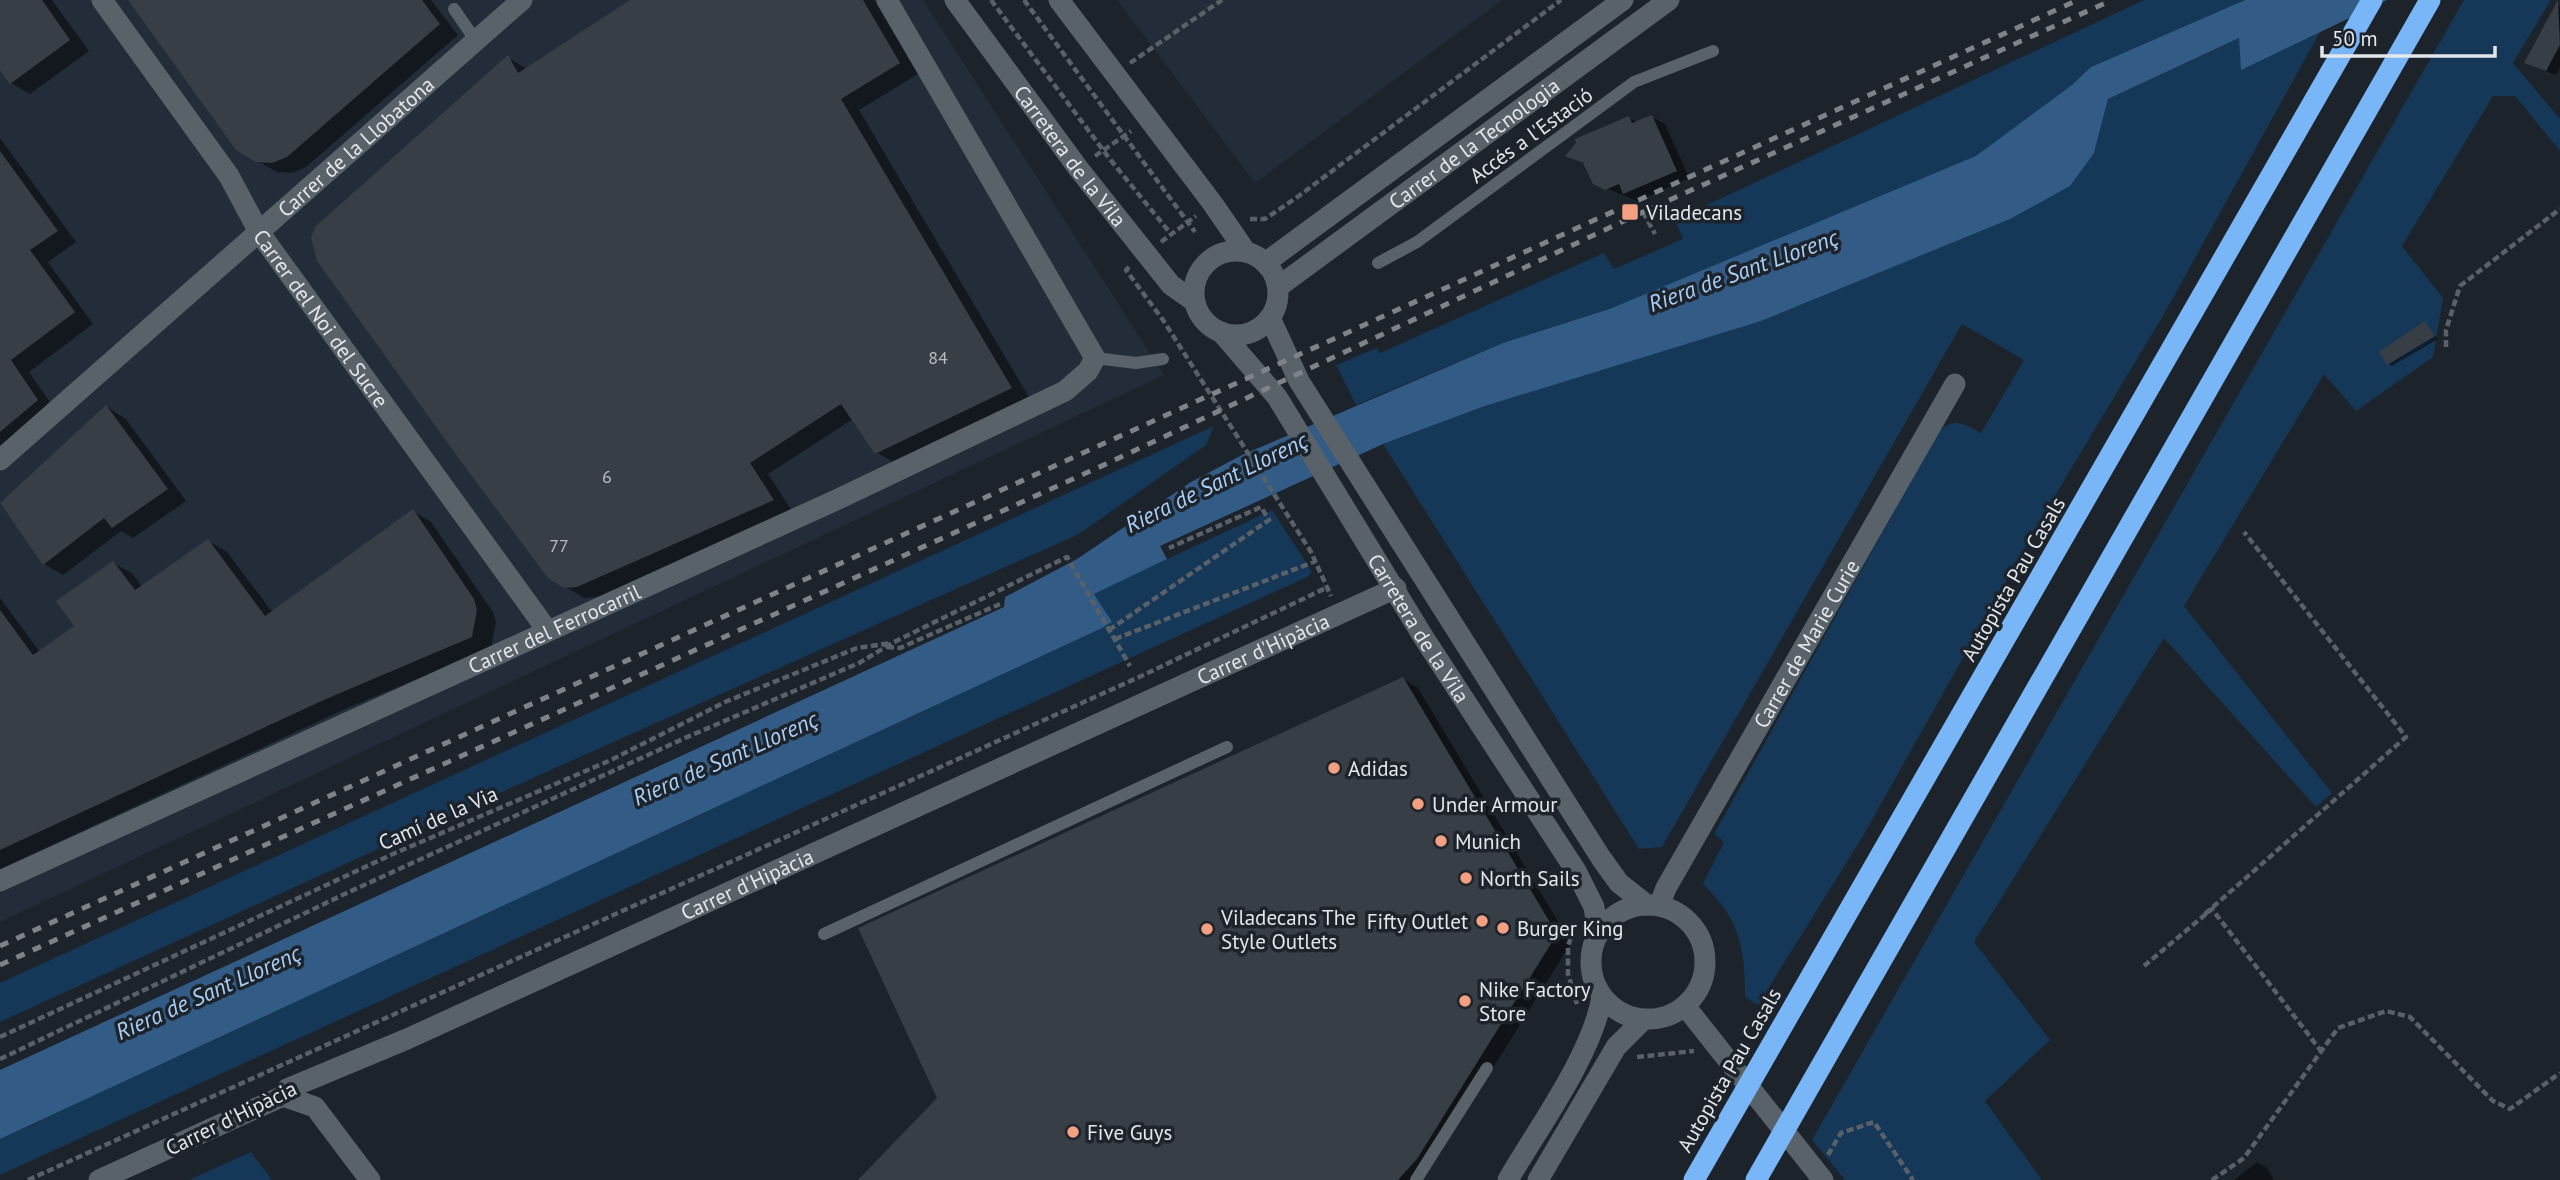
<svg xmlns="http://www.w3.org/2000/svg" width="2560" height="1180" viewBox="0 0 2560 1180" font-family="'PT Sans',sans-serif">
<rect width="100%" height="100%" fill="#1d232b"/>
<path fill="#222d39" d="M 0,0 L 923,0 L 1164,375 L 0,922 Z
M 1117,0 L 1502,0 L 1255,183 Z"/>
<path fill="#153758" d="M 2144,0 L 2245,0 L 2091,67 L 2003,158 L 1790,250 L 1503,343 L 1356,405 L 1336,365 L 1377,348 L 1380,353 L 1604,253 L 1614,269 L 1683,239 L 1675,220 Z
M 2464,0 L 2551,0 L 2513,63 L 2560,119 L 2560,151 L 2515,96 L 2493,96 L 2402,246 L 2443,298 L 2433,357 L 2356,411 L 2324,374 L 2184,606 L 2332,793 L 2316,807 L 2164,638 L 1974,942 L 2050,1040 L 1985,1101 L 2042,1180 L 1845,1180 L 1812,1140 Z
M 2320,32 L 2163,316 L 2041,519 L 1863,836 L 1758,1005 L 1745,997 C 1745,947 1740,920 1703,884 L 1724,842 L 1714,834 L 1939,431 C 1954,417 1965,424 1981,433 L 2024,360 L 1962,324 L 1662,847 L 1639,849 L 1383,444 L 1485,406 L 2094,153 L 2108,99 L 2239,38 L 2242,69 Z
M 1214,426 L 1206,445 L 1079,534 L 524,782 L 0,1022 L 0,983 Z
M 1272,510 L 1312,572 L 1307,577 L 0,1175 L 0,1139 L 1101,628 L 1084,598 Z
M 251,1152 L 272,1180 L 189,1180 Z"/>
<path fill="#325b85" d="M 2245,0 L 2387,0 L 2241,70 L 2239,38 L 2108,99 L 2094,153 L 2070,186 L 2010,219 L 1761,321 L 1485,406 L 1383,444 L 1160,546 L 1167,559 L 1094,594 L 1112,622 L 1102,628 L 0,1139 L 0,1070 L 1004,607 L 1005,597 L 1077,559 L 1191,482 L 1242,455 L 1503,343 L 1612,308 L 1976,156 L 2072,85 L 2091,67 Z"/>
<path fill="#0007" d="M 0,0 L 52,0 L 89,51 L 30,94 L 11,83 L 0,67 Z
M 129,0 L 431,0 L 458,35 L 306,167 L 292,173 L 277,172 L 237,149 Z
M 633,0 L 874,0 L 918,74 L 859,110 L 1030,399 L 895,463 L 876,452 L 853,419 L 768,474 L 792,511 L 597,597 L 584,598 L 549,577 L 319,260 L 313,246 L 318,227 L 508,58 L 526,68 Z
M 2557,5 L 2560,6 L 2560,68 L 2556,75 L 2536,67 Z
M 1652,117 L 1665,124 L 1689,178 L 1637,201 L 1594,183 L 1586,165 L 1568,156 L 1629,118 L 1638,123 Z
M 0,138 L 76,242 L 48,262 L 93,324 L 29,372 L 56,411 L 0,460 Z
M 2425,323 L 2438,339 L 2392,366 L 2388,364 Z
M 107,407 L 126,419 L 186,501 L 133,538 L 121,531 L 63,575 L 44,564 L 1,505 Z
M 413,511 L 431,522 L 493,612 L 496,622 L 491,648 L 345,709 L 0,869 L 0,598 L 40,652 L 76,627 L 113,563 L 132,573 L 142,587 L 208,541 L 227,552 L 273,613 Z
M 1403,679 L 1418,688 L 1571,943 L 1431,1167 L 1419,1180 L 866,1180 Z
M 2257,1162 L 2266,1167 L 2274,1180 L 2234,1180 Z"/>
<path fill="#373e46" d="M 0,0 L 42,0 L 70,40 L 10,84 L 0,70 Z
M 128,0 L 422,0 L 440,24 L 287,157 L 272,163 L 256,162 L 236,150 Z
M 630,0 L 863,0 L 900,63 L 841,99 L 1012,388 L 875,454 L 841,404 L 750,463 L 774,500 L 577,587 L 564,588 L 548,578 L 457,456 L 317,261 L 311,237 L 316,226 L 508,55 L 518,73 Z
M 2558,0 L 2560,45 L 2546,71 L 2524,63 Z
M 1652,115 L 1677,171 L 1623,194 L 1619,184 L 1605,190 L 1593,184 L 1583,163 L 1565,156 L 1576,143 L 1575,139 L 1629,116 L 1632,123 Z
M 0,151 L 58,231 L 30,250 L 75,312 L 11,360 L 38,400 L 0,432 Z
M 2425,321 L 2435,336 L 2387,365 L 2379,352 Z
M 106,405 L 168,489 L 112,528 L 104,518 L 43,565 L 0,503 Z
M 413,509 L 474,599 L 477,610 L 472,637 L 326,699 L 0,850 L 0,610 L 33,655 L 74,626 L 56,601 L 113,561 L 135,590 L 208,539 L 265,616 Z
M 1403,677 L 1557,934 L 1417,1159 L 1398,1180 L 858,1180 L 937,1098 L 858,928 Z"/>
<g fill="none" stroke-linecap="round" stroke-linejoin="round">
<path stroke="#5a6067" stroke-width="4.5" stroke-dasharray="7 3.5" stroke-linecap="butt" d="M 991,0 L 1109,158 L 1171,234
M 1024,0 L 1195,232
M 1130,63 L 1222,0
M 1095,156 L 1131,131
M 1643,212 L 1655,234
M 1250,219 L 1265,219 L 1296,198 L 1561,0
M 1161,242 L 1196,216
M 1129,267 L 1126,270 L 1163,320 L 1311,552 L 1331,596
M 2446,347 L 2446,330 L 2460,286 L 2560,209
M 1109,630 L 1269,520 L 1261,507 L 1169,548
M 1115,639 L 1316,561
M 887,647 L 900,648 L 1000,604
M 2205,914 L 2406,737 L 2244,532
M 1574,928 L 1568,946 L 1568,974 L 1577,1004
M 2144,966 L 2212,909 L 2321,1051
M 0,1037 L 393,854 L 611,760 L 725,702 L 857,648 L 891,643
M 1637,1057 L 1694,1051
M 0,1059 L 349,892 L 685,738 L 859,663 L 894,642 L 1067,557 L 1130,666
M 1828,1155 L 1841,1133 L 1874,1122 L 1913,1180
M 28,1180 L 1137,678 L 1328,587
M 2212,1180 L 2244,1158 L 2338,1028 L 2386,1011 L 2410,1017 L 2493,1101 L 2510,1109 L 2560,1073"/>
<path stroke="#596169" stroke-width="12" d="M 454,9 L 476,41
M 1378,263 L 1417,242 L 1634,82 L 1713,51
M 1095,358 L 1136,363 L 1163,359
M 824,934 L 1227,747
M 1416,1180 L 1487,1068"/>
<g stroke="#596169" stroke-width="21">
<path id="s1" d="M 102,0 L 229,176 L 259,232 L 547,630"/>
<path d="M 1265,263 L 1623,0"/>
<path id="s2" d="M 1278,287 L 1669,0"/>
<path id="s3" d="M 0,460 L 522,0"/>
<path id="s4" d="M 0,881 L 834,501 L 1065,391 L 1088,371 L 1095,358 L 887,0"/>
<path id="s5" d="M 1659,906 L 1666,888 L 1955,384"/>
<path d="M 283,1096 L 315,1107 L 370,1180"/>
<path id="s6" d="M 99,1180 L 283,1096 L 287,1089 L 407,1039 L 1396,588"/>
<path d="M 1508,1180 C 1538,1128 1592,1055 1602,997"/>
<path d="M 1538,1180 L 1616,1047 L 1644,1019"/>
</g>
<g stroke="#596169" stroke-width="21">
<path id="s7" d="M 955,0 L 1078,168 L 1171,285 L 1195,302"/>
<path d="M 1059,0 L 1213,204 L 1246,252"/>
<circle cx="1236" cy="293" r="42"/>
<path d="M 1270,318 L 1299,381 L 1601,858 L 1619,883 L 1647,905"/>
<path id="s8" d="M 1221,332 L 1277,397 L 1424,638 L 1576,871 L 1594,907 L 1598,934"/>
<circle cx="1648" cy="962" r="57"/>
<path d="M 1685,1006 L 1823,1180"/>
</g>
<path stroke="#78b6f8" stroke-width="21" d="M 1694,1180 L 2372,0
M 1756,1180 L 2430,0"/>
<path stroke="#7e8389" stroke-width="5" stroke-dasharray="9 9" stroke-linecap="butt" d="M 0,946 L 2078,0
M 0,965 L 1106,464 L 1643,212 L 2112,0"/>
</g>
<g fill="#f3a082" stroke="#1d232b" stroke-width="2.5">
<rect x="1621" y="203" width="18" height="18" rx="3.5"/>
<circle cx="1334" cy="768" r="7"/>
<circle cx="1418" cy="804" r="7"/>
<circle cx="1441" cy="841" r="7"/>
<circle cx="1466" cy="878" r="7"/>
<circle cx="1482" cy="921" r="7"/>
<circle cx="1503" cy="928" r="7"/>
<circle cx="1207" cy="929" r="7"/>
<circle cx="1465" cy="1001" r="7"/>
<circle cx="1073" cy="1132" r="7"/>
</g>
<g text-anchor="middle" dominant-baseline="central" stroke-width="7" stroke-linejoin="round" paint-order="stroke">
<g font-size="18" fill="#b8bdc2">
<text x="938" y="357">84</text>
<text x="607" y="476">6</text>
<text x="559" y="545">77</text>
</g>
<g font-size="21" fill="#e3e7ec" stroke="#1d232b">
<text transform="translate(1531 135) rotate(-36)">Accés a l'Estació</text>
<text stroke="none"><textPath href="#s2" startOffset="243">Carrer de la Tecnologia</textPath></text>
<text stroke="none"><textPath href="#s3" startOffset="474">Carrer de la Llobatona</textPath></text>
<text stroke="none"><textPath href="#s7" startOffset="194">Carretera de la Vila</textPath></text>
<text stroke="none"><textPath href="#s1" startOffset="387">Carrer del Noi del Sucre</textPath></text>
<text transform="translate(2013 579) rotate(-60)">Autopista Pau Casals</text>
<text stroke="none"><textPath href="#s4" startOffset="609">Carrer del Ferrocarril</textPath></text>
<text stroke="none"><textPath href="#s8" startOffset="357">Carretera de la Vila</textPath></text>
<text stroke="none"><textPath href="#s5" startOffset="301">Carrer de Marie Curie</textPath></text>
<text stroke="none"><textPath href="#s6" startOffset="1281">Carrer d'Hipàcia</textPath></text>
<text transform="translate(438 818) rotate(-24)">Camí de la Via</text>
<text stroke="none"><textPath href="#s6" startOffset="714">Carrer d'Hipàcia</textPath></text>
<text transform="translate(1729 1070) rotate(-60)">Autopista Pau Casals</text>
<text transform="translate(231 1118) rotate(-26)">Carrer d'Hipàcia</text>
</g>
<g font-size="21" fill="#e3e7ec" stroke="#1d232b" text-anchor="start">
<text x="1646" y="212">Viladecans</text>
<text x="1348" y="768">Adidas</text>
<text x="1432" y="804">Under Armour</text>
<text x="1455" y="841">Munich</text>
<text x="1480" y="878">North Sails</text>
<text x="1221" y="917">Viladecans The<tspan x="1221" dy="24">Style Outlets</tspan></text>
<text x="1468" y="921" text-anchor="end">Fifty Outlet</text>
<text x="1517" y="928">Burger King</text>
<text x="1479" y="989">Nike Factory<tspan x="1479" dy="24">Store</tspan></text>
<text x="1087" y="1132">Five Guys</text>
</g>
<g font-size="23" font-style="italic" fill="#aacff7" stroke="#1d232b">
<text transform="translate(1743 270) rotate(-20)">Riera de Sant Llorenç</text>
<text transform="translate(1216 482) rotate(-26)">Riera de Sant Llorenç</text>
<text transform="translate(725 758) rotate(-24)">Riera de Sant Llorenç</text>
<text transform="translate(208 992) rotate(-24)">Riera de Sant Llorenç</text>
</g>
</g>
<path d="M2322 46v10h173v-10" fill="none" stroke="#e3e7ec" stroke-width="3.5"/>
<text x="2332" y="46" font-size="21" fill="#e3e7ec" stroke="#1d232b" stroke-width="5" paint-order="stroke">50 m</text>
</svg>
